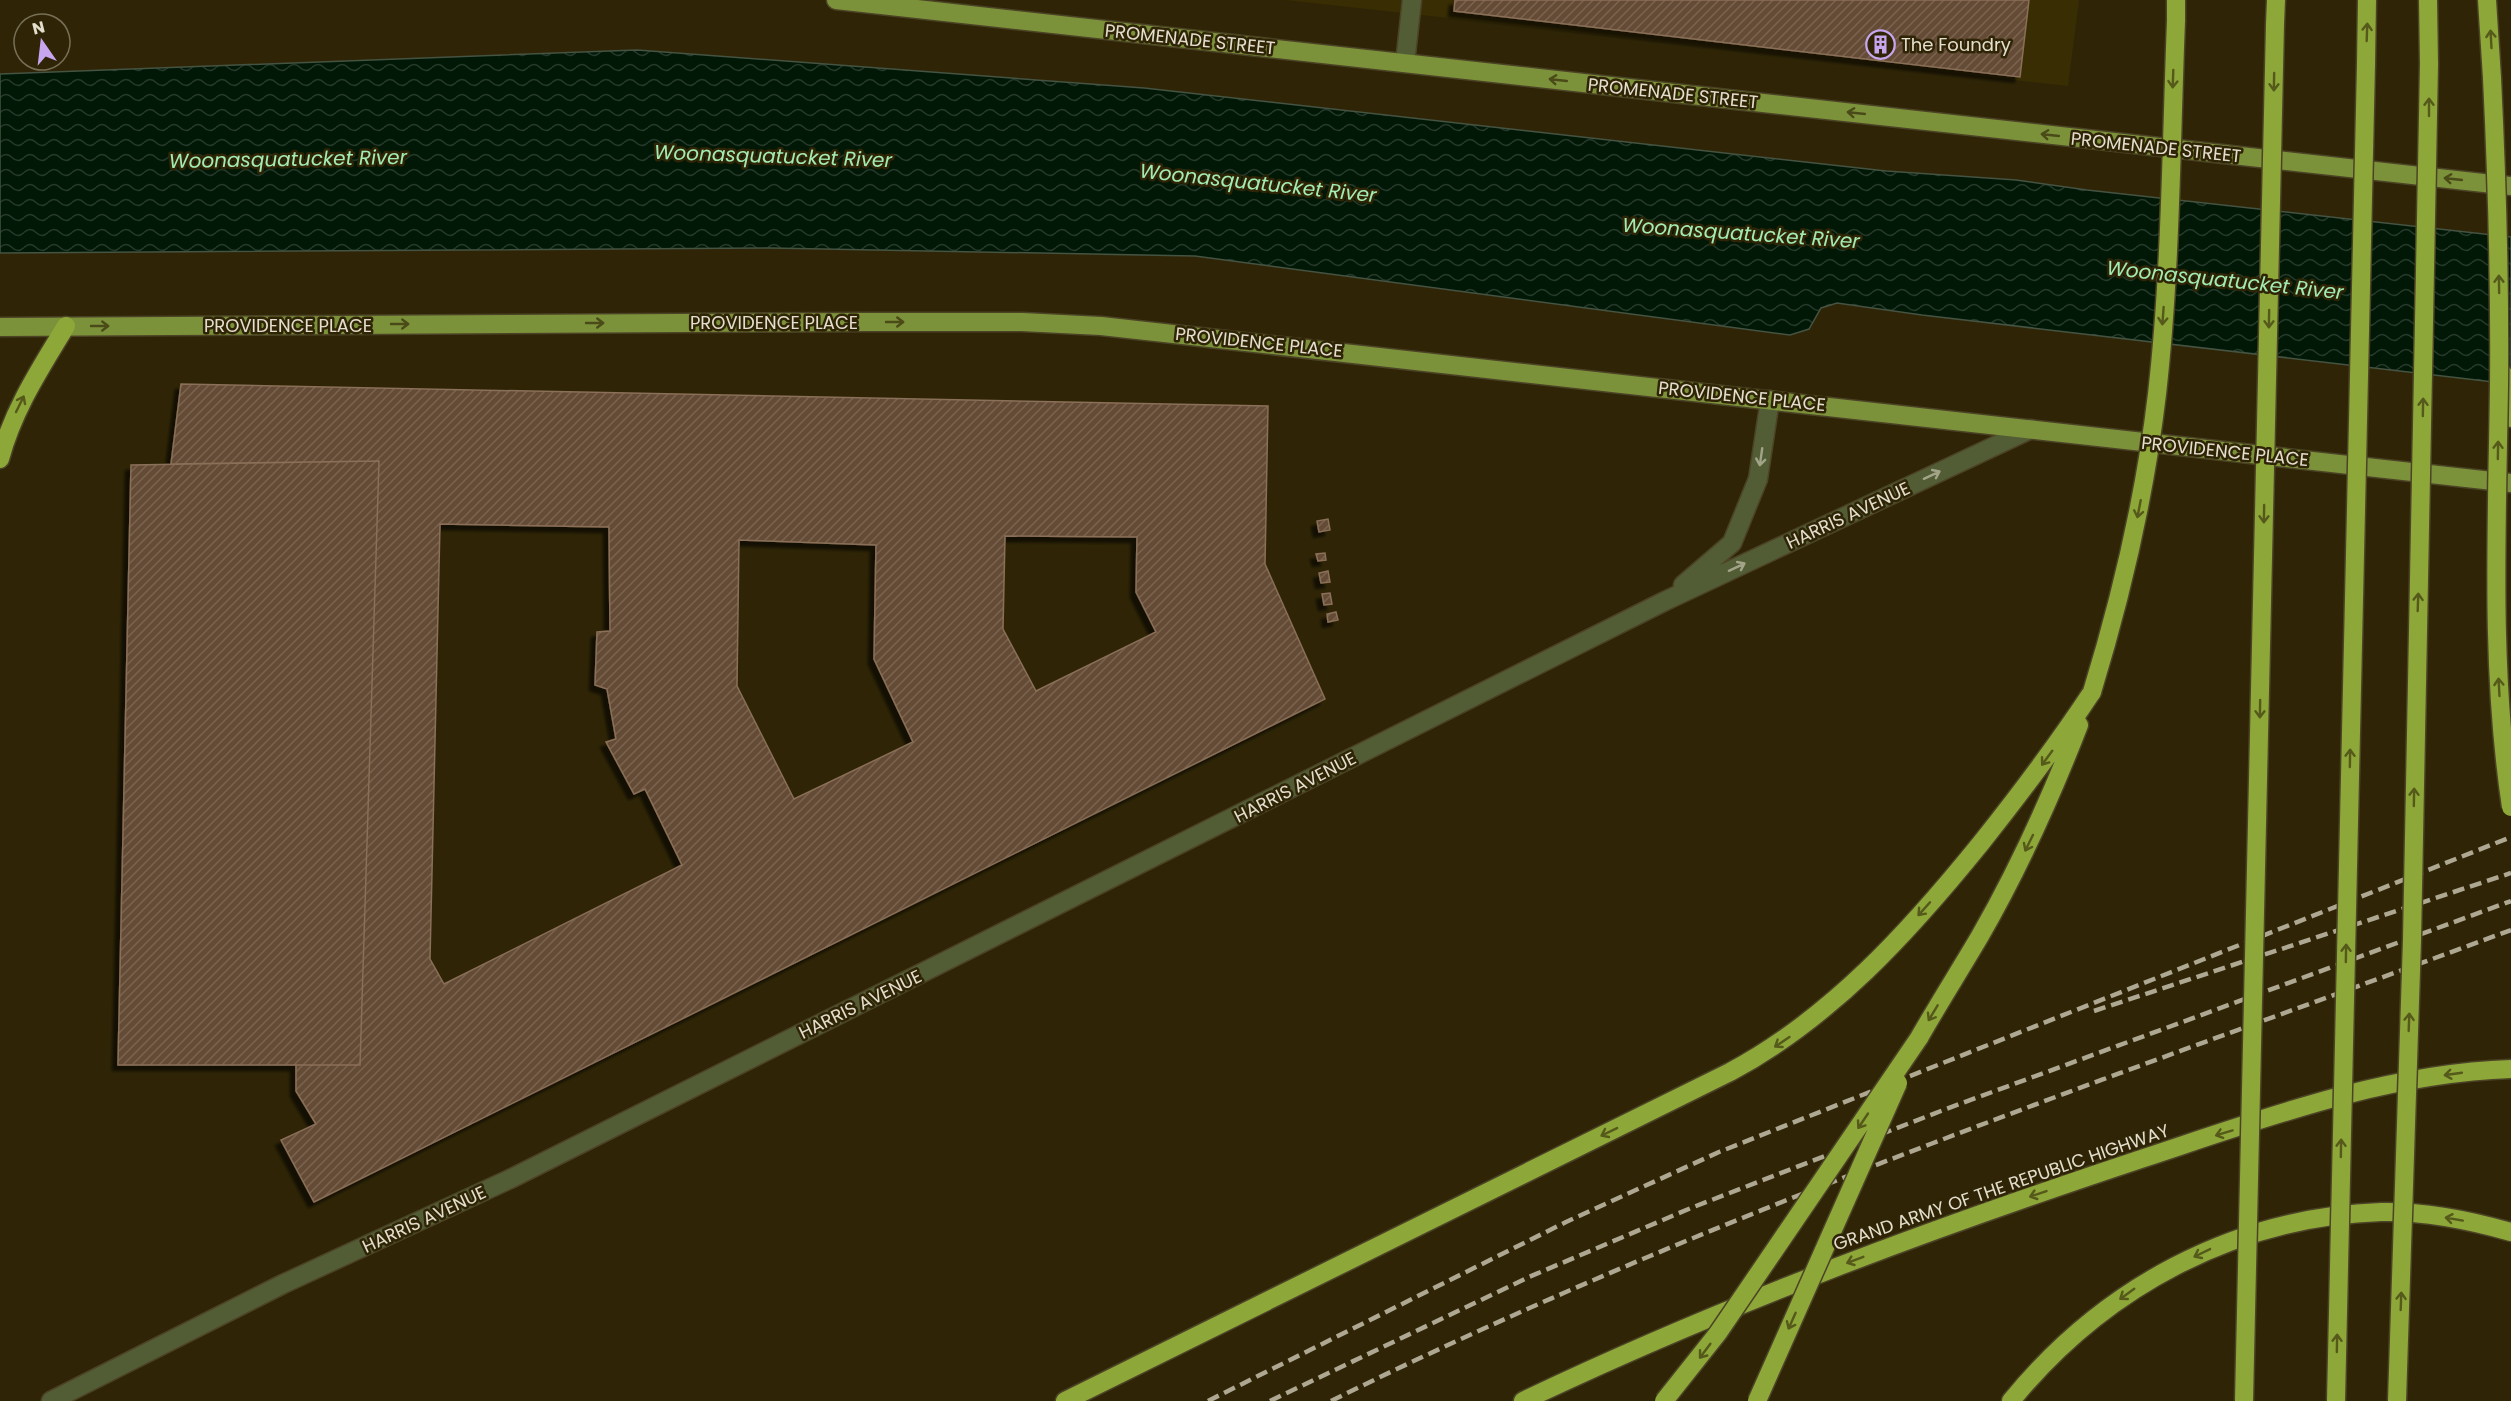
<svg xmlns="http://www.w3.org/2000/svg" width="2511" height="1401" viewBox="0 0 2511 1401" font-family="Poppins,sans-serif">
<defs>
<pattern id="water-waves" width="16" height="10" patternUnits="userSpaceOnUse" patternTransform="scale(1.5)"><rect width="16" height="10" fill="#011807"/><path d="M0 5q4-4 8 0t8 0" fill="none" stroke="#26392a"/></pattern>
<pattern id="building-hatch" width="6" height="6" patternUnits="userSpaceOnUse" patternTransform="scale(1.5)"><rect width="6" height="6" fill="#644b35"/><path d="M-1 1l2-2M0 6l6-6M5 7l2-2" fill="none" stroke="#7a6451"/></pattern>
<filter id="shadow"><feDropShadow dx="-5.5" dy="5.5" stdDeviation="1.5" flood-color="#0009"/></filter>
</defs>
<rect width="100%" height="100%" fill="#2f2506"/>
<path fill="#392d04" d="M 1286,0 L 2079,0 L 2068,86 Z"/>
<path fill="url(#water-waves)" stroke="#455342" stroke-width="1.5" d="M 637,50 L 1144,88 L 1886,171 L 2016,180 L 2087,190 L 2511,237 L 2511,384 L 1922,315 L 1837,303 L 1821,308 L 1809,329 L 1790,335 L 1195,256 L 771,248 L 0,253 L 0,74 Z"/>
<path fill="url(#building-hatch)" stroke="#8a6f58" stroke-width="1.5" fill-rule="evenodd" filter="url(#shadow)" d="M 1455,0 L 2029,0 L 2020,77 L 1454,11 Z
M 181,384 L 1268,406 L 1265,564 L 1325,699 L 314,1202 L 281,1140 L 316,1124 L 296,1091 L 296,1065 L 360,1065 L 379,461 L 171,464 ZM 440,524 L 609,527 L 610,631 L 597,632 L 595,685 L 607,689 L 616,739 L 606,742 L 634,794 L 645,789 L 682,865 L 444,984 L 430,959 ZM 1005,536 L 1137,537 L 1136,592 L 1156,632 L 1036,691 L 1003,629 ZM 739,540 L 876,545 L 874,659 L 913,742 L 794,799 L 737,686 Z
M 379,461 L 360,1065 L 118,1065 L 131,465 Z
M 1328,519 L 1330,530 L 1319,532 L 1317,521 Z
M 1325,553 L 1326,560 L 1318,561 L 1316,554 Z
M 1328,571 L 1330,582 L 1321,583 L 1319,573 Z
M 1330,593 L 1332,604 L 1324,605 L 1322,594 Z
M 1336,612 L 1338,620 L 1328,622 L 1327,614 Z"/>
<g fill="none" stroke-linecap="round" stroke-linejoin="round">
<defs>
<path id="minor" d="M 1405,63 L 1412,0
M 1683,585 L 1732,543 L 1758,479 L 1770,400
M 51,1401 L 283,1284 L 510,1179 L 1665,601 L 2031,429"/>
<path id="major" d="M 836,0 L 2511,186
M 0,327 L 867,322 L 1022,322 L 1101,326 L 2511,483"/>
<path id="highway" d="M 2428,0 L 2429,64
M 2487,0 L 2492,78
M 2176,21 L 2176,0
M 2275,24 L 2276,0
M 2366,64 L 2367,0
M 2504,375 L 2511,418
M 0,459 C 13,410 40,369 66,326
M 1919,1038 C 1939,1003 1960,970 1980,936 C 2019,868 2051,797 2079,725
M 1065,1401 L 1730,1072 C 1831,1018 1909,932 1981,843 C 2020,794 2057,745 2092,692
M 1523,1401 C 1724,1305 1933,1228 2144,1158 C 2262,1119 2385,1073 2511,1069
M 2011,1401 C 2103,1288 2234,1217 2381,1212 C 2425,1211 2469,1220 2511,1232"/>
</defs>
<use href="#minor" stroke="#4c4326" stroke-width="21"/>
<use href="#major" stroke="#4c4326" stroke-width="21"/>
<use href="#highway" stroke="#4c4326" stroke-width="21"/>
<use href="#minor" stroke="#525d35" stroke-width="18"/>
<use href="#major" stroke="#7c923a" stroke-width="18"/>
<use href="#highway" stroke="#8da739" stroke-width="18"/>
<path stroke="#aea792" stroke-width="4.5" stroke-dasharray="12 6" stroke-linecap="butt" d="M 2094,1011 L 2511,873
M 1208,1401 L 1566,1222 L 1719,1152 L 2511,837
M 1270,1401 L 1529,1277 L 1691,1208 L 1946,1109 L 2511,901
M 1331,1401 C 1711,1213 2114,1077 2511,930"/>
<defs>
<path id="highway-bridge" d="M 2492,78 C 2497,180 2500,283 2499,386 C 2497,527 2490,668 2511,807
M 2092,692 C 2122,594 2145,496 2157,394 C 2171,271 2171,145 2176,21
M 1664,1401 L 1718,1333 L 1919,1038
M 1757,1401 L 1898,1083
M 2244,1401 L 2275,24
M 2336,1401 L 2366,64
M 2397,1401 L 2412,940 L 2429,64"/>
</defs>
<use href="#highway-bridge" stroke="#4c4326" stroke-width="21" stroke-linecap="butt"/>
<use href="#highway-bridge" stroke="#8da739" stroke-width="18"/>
</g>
<defs><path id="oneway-shaft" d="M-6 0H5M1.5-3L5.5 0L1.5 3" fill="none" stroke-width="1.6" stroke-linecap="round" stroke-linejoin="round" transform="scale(1.5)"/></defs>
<g stroke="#55591a">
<use href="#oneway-shaft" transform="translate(2367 32) rotate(-88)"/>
<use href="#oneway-shaft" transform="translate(2491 39) rotate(-93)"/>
<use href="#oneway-shaft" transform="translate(2173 79) rotate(92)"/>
<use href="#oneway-shaft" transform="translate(2274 82) rotate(91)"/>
<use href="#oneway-shaft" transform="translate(2429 107) rotate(-90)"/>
<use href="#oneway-shaft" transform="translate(2499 284) rotate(-91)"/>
<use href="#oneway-shaft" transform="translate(2163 316) rotate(94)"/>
<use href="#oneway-shaft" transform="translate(2269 319) rotate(91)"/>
<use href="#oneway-shaft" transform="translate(20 404) rotate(-64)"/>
<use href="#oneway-shaft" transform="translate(2423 407) rotate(-89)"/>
<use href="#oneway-shaft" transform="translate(2498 450) rotate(-89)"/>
<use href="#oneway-shaft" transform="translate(2139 509) rotate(101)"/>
<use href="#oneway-shaft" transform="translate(2264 514) rotate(91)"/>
<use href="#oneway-shaft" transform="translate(2418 602) rotate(-88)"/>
<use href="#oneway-shaft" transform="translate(2499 687) rotate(-93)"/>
<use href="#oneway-shaft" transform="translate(2260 709) rotate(91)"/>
<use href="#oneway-shaft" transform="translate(2047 758) rotate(126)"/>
<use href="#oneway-shaft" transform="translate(2350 758) rotate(-89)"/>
<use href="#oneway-shaft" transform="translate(2414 797) rotate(-89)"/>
<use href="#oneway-shaft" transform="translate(2029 843) rotate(116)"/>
<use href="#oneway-shaft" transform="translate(1924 909) rotate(132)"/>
<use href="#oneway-shaft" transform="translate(2346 953) rotate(-89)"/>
<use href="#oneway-shaft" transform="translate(1933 1013) rotate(121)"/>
<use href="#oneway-shaft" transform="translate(2409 1022) rotate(-88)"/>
<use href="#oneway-shaft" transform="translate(1782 1042) rotate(146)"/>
<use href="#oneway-shaft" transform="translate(2453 1074) rotate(172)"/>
<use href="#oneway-shaft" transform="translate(1863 1121) rotate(124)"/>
<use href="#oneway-shaft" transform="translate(1609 1132) rotate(154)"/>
<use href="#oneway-shaft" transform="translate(2224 1133) rotate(163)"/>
<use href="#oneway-shaft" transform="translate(2341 1148) rotate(-89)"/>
<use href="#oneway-shaft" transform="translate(2038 1194) rotate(161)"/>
<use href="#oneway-shaft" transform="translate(2454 1219) rotate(-170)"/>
<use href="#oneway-shaft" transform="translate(2202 1253) rotate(154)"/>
<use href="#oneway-shaft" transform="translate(1855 1260) rotate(159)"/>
<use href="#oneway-shaft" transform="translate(2127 1294) rotate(144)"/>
<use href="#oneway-shaft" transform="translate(2401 1301) rotate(-88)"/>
<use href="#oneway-shaft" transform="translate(1792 1321) rotate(114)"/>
<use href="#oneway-shaft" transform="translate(2337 1343) rotate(-89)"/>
<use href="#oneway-shaft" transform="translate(1705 1351) rotate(127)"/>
</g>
<g stroke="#4a4b18">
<use href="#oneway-shaft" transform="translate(1558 80) rotate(-174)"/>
<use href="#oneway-shaft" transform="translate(1856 113) rotate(-174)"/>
<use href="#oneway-shaft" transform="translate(2050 135) rotate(-174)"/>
<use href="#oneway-shaft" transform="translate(2453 179) rotate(-174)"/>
<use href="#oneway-shaft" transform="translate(895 322)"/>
<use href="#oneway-shaft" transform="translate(595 323)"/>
<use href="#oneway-shaft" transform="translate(400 324)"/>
<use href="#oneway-shaft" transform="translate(100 326)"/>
</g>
<g stroke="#a2a489">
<use href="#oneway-shaft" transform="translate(1761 457) rotate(98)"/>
<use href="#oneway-shaft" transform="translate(1932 475) rotate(-25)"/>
<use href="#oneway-shaft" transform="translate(1737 567) rotate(-25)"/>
</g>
<defs>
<symbol id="building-ring" viewBox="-11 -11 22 22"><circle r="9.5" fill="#2f2506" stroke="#c7a6ef" stroke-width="1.5"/><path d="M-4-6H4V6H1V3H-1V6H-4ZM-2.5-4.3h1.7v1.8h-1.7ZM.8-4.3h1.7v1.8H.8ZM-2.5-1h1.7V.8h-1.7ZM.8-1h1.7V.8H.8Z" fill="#c7a6ef"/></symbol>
</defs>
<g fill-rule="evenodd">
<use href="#building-ring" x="1864" y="28" width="33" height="33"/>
</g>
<g text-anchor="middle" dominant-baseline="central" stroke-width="5" stroke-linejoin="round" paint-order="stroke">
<g font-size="18" fill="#e4decd" stroke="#2f2506">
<text transform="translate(1190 39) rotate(6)">PROMENADE STREET</text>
<text transform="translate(1673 93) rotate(6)">PROMENADE STREET</text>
<text transform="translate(2156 147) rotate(6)">PROMENADE STREET</text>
<text x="774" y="322">PROVIDENCE PLACE</text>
<text x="288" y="325">PROVIDENCE PLACE</text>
<text transform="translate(1259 342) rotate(6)">PROVIDENCE PLACE</text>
<text transform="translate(1742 396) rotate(6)">PROVIDENCE PLACE</text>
<text transform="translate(2225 451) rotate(6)">PROVIDENCE PLACE</text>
<text transform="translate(1848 515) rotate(-25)">HARRIS AVENUE</text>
<text transform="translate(1295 787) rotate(-27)">HARRIS AVENUE</text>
<text transform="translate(860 1004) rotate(-26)">HARRIS AVENUE</text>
<text transform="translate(2001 1187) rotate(-19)">GRAND ARMY OF THE REPUBLIC HIGHWAY</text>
<text transform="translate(424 1219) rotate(-25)">HARRIS AVENUE</text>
</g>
<g font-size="18" fill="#e4decd" stroke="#2f2506" text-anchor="start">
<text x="1901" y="44">The Foundry</text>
</g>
<g font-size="20" font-style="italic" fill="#a2ecb3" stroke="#2f2506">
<text transform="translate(773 156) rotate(2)">Woonasquatucket River</text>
<text transform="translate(288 159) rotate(-1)">Woonasquatucket River</text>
<text transform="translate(1258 183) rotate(6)">Woonasquatucket River</text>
<text transform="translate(1741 233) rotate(4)">Woonasquatucket River</text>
<text transform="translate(2225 280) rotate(6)">Woonasquatucket River</text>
</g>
</g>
<g transform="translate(42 42) rotate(346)"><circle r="28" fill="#2f2506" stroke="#776f56" stroke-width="1.5"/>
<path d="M0-4.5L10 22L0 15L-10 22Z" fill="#c7a6ef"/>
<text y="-9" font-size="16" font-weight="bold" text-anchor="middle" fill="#e4decd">N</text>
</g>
</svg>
